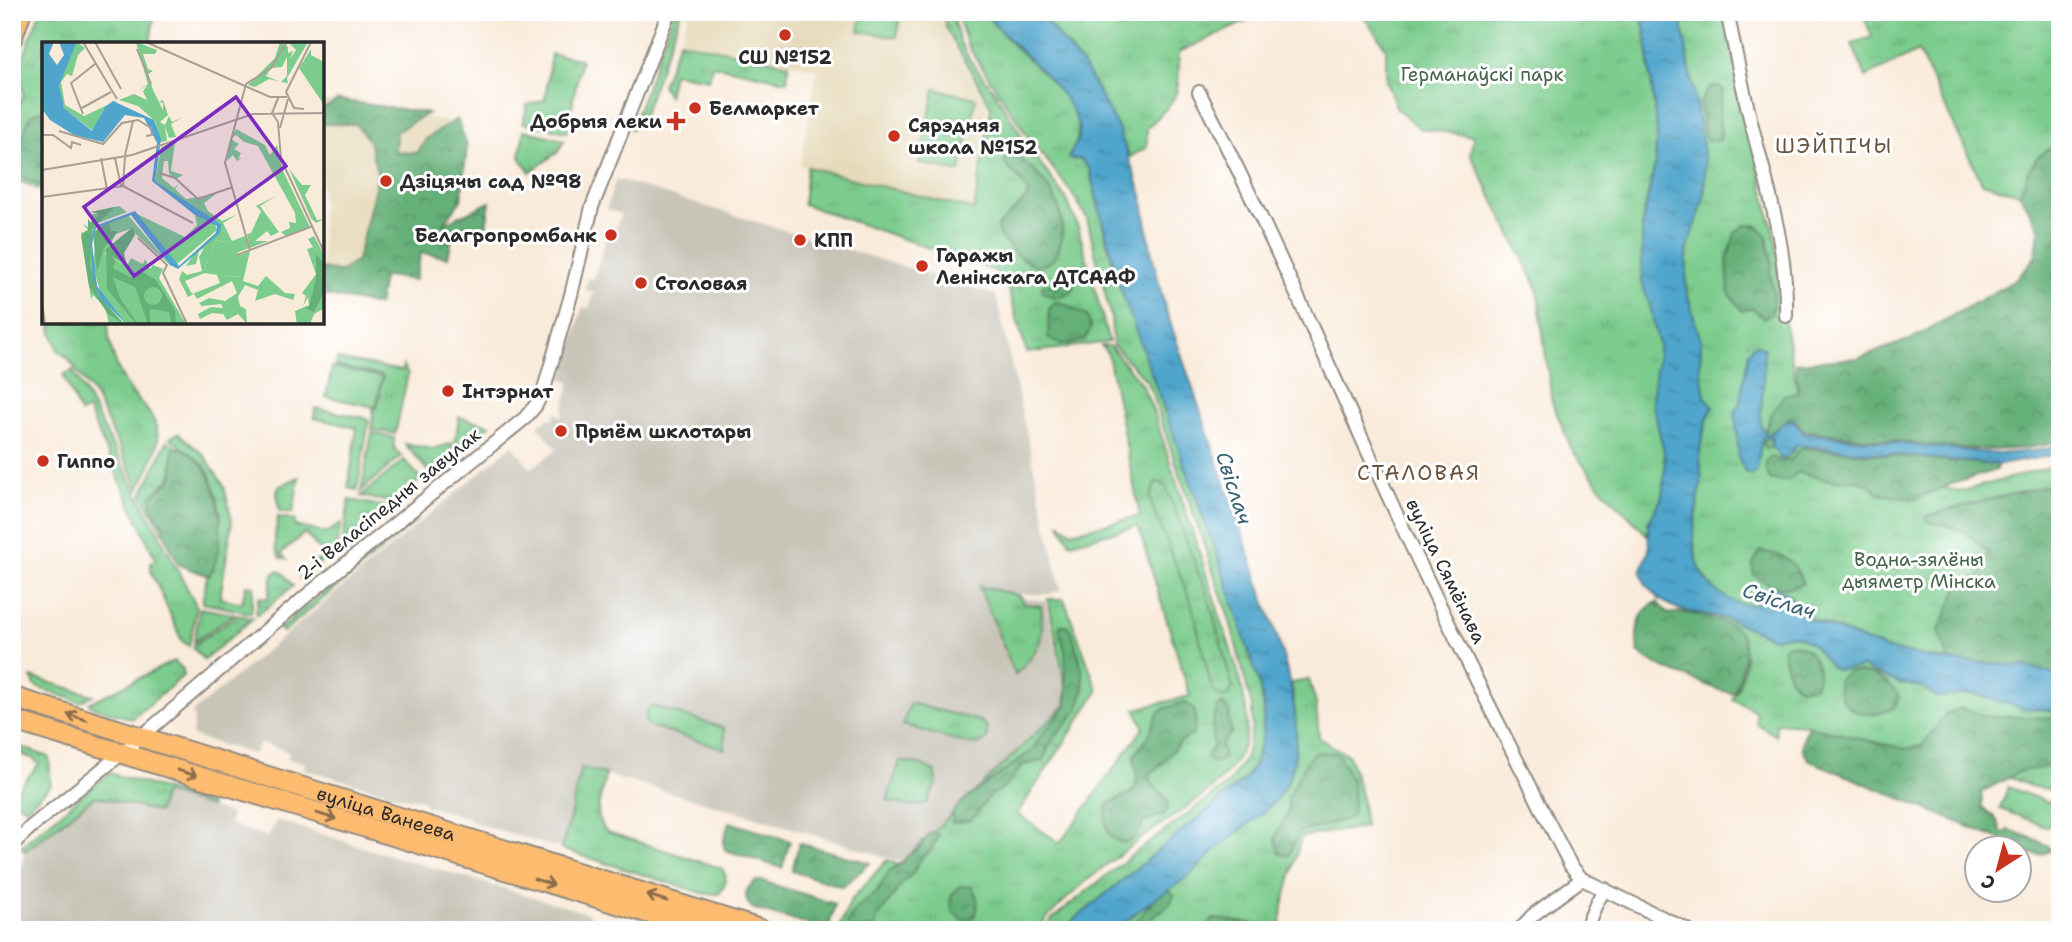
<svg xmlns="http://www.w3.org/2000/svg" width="2072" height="942" viewBox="0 0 2072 942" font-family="'Shantell Sans',sans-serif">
<defs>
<pattern id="grass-tufts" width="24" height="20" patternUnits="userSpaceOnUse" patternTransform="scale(1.75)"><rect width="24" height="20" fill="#7ccc8d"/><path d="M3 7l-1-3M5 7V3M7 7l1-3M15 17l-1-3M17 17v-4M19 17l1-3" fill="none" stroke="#6baf7a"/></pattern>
<pattern id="forest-crowns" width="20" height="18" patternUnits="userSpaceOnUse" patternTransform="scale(1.75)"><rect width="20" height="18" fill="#65b078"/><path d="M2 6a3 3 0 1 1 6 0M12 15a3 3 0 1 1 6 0" fill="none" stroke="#538f63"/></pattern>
<pattern id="wetland-marsh" width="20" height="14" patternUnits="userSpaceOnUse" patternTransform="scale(1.75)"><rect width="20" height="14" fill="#7ccc8d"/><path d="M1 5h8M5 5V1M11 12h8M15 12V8" fill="none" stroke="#6baf7a"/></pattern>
<pattern id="water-ripples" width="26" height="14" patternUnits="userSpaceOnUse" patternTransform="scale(1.75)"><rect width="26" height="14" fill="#4fa5cc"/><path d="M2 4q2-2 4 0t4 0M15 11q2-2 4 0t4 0" fill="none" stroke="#4287a6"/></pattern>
</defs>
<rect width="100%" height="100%" fill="#fff"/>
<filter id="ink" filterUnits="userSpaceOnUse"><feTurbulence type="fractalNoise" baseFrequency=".0143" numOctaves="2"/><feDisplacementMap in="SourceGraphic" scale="14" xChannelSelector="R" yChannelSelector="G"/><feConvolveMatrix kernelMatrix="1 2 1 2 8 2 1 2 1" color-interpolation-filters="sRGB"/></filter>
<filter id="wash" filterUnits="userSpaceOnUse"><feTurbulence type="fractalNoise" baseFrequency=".00686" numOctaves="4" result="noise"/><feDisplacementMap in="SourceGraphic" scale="28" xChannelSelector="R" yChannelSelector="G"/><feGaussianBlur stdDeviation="1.57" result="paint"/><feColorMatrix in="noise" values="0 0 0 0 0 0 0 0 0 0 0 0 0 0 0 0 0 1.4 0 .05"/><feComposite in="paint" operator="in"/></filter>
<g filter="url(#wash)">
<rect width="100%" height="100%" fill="#f9ebda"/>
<path fill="#e6daba" d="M 689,12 L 943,12 L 945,31 L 987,106 L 973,209 L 800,165 L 817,69 L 680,39 Z
M 326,101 L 451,122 L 459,143 L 345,283 L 322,279 L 322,104 Z"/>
<path fill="#c8c4b8" d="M 616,179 L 996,295 L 1061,590 L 1049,594 L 1020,594 L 1026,599 L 1045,601 L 1064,684 L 1064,704 L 902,862 L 743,813 L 581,768 L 569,822 L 561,849 L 469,821 L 469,818 L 424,805 L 425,801 L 412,797 L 411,799 L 304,769 L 306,763 L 288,759 L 289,752 L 278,748 L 261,743 L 253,754 L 192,736 L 194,717 L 192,713 L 513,445 L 531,469 L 557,449 L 538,426 L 548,418 L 553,419 L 555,412 L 562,417 L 570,382 L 562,379 L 583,307 L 589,309 L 594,292 L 585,289 L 588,278 L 593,279 L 610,225 L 616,227 L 621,214 L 606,209 Z
M 164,793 L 231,814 L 229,824 L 268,837 L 277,820 L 358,846 L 587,913 L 598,922 L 622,930 L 12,930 L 12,909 L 25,851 L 95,796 L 158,812 Z"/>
<path fill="url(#grass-tufts)" stroke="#547c5c" stroke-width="2" d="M 40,12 L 154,12 L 154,17 L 150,44 L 44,44 L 44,191 L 19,181 L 12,192 L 12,122 L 23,95 L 20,66 Z
M 674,12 L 681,12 L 639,126 L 631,129 Z
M 944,12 L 951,12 L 960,42 L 970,60 L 994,91 L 1031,151 L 1067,200 L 1078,227 L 1109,342 L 1027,353 L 1007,286 L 995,271 L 803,204 L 807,167 L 974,210 L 991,107 L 946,28 Z
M 956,12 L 984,12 C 993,24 1003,35 1013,45 C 1038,69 1102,117 1069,154 L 1072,160 L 1081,159 L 1089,168 L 1112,262 L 1235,605 L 1260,686 L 1264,711 L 1262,738 L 1255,763 L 1245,779 L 1062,930 L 1044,930 L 1052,919 L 1136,852 L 1228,784 L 1246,756 L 1252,728 L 1252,707 L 1230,621 L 1152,394 L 1146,380 L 1113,345 L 1111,318 L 1087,218 L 1071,192 L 1024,131 L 968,46 Z
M 1038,12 L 1316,12 L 1296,13 L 1273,19 L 1256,17 L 1179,52 C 1179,98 1179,96 1147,128 L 1147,147 L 1130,157 L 1096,86 L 1069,48 Z
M 1359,12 L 1640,13 L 1645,30 L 1657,131 L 1655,164 L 1643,216 L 1643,276 L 1659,346 L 1652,401 L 1664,452 L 1665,468 L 1662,498 L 1648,523 L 1648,536 L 1603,490 L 1572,450 L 1552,402 L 1537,287 L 1470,153 L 1474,136 L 1421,129 L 1397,109 L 1386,81 L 1386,48 L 1368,22 Z
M 1680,12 L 1723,12 L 1776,242 L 1780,297 L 1798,394 L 1804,448 L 1959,492 L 2060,464 L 2060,676 L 2024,666 L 1949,661 L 1886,649 L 1805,616 L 1790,595 L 1762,595 L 1759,602 L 1753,605 C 1715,605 1693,568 1693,534 C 1693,515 1700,498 1701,480 C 1702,470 1699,461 1700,452 C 1701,436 1707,420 1713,406 L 1705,397 L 1700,365 L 1701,342 L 1686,289 L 1687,252 L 1705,193 L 1705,162 Z
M 1862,12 L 2060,12 L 2060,145 C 2034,151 2028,171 2020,194 L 1982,183 L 1918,51 L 1866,77 L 1852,44 L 1872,37 Z
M 679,41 L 789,64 L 787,81 L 712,65 L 709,79 L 673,73 L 668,96 L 662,85 Z
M 551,54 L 581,59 L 567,132 L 523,123 L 527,105 L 545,100 Z
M 524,130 L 564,140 L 558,152 L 530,172 L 520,157 Z
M 52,322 L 108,322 C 108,347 117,373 132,393 C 145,408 157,417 158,439 C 159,450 144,478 139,489 L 96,398 L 67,357 L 59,352 L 51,329 Z
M 1101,346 L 1110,346 L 1142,385 L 1154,413 L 1238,672 C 1244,698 1253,725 1241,751 C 1223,790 1179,810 1146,835 C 1108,862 1067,895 1036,930 L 838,930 L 851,900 L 887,860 L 899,865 L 1065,705 L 1066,689 L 1048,599 L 1064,599 L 1098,691 L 1017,814 L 1060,843 L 1144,727 L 1135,709 L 1190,696 L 1138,526 L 1070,543 L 1059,522 L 1072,532 L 1140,516 L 1108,354 Z
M 337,359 L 402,371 L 403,366 L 408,374 L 395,434 L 372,430 L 373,408 L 377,408 L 383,376 L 336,366 Z
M 73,370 L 197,607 L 189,646 L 182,641 L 151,571 L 151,562 L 156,560 L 88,410 L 80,413 L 63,375 Z
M 315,408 L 365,418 L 369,421 L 357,490 L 348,488 L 357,428 L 314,418 Z
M 459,417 L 490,425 L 453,456 Z
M 178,433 L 204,455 L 224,486 L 232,521 L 220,598 L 242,603 L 246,585 L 254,586 L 251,613 L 202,603 L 207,576 L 213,569 L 219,540 L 221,513 L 210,474 L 202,463 L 170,438 Z
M 372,433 L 394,438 L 394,448 L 401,456 L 361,491 Z
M 167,441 L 176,447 L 173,450 C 171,473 178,473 158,489 L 160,521 L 165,527 L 164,534 L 142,495 Z
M 452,443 L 449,458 L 430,473 L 405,444 L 433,449 Z
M 404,460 L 421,479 L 394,503 L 361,496 Z
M 299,477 L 293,513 L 279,511 L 277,491 L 280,486 Z
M 349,500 L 388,507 L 342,546 Z
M 278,517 L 295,520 L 295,526 L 327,533 L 341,523 L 336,550 L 300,579 L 300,576 L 324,555 L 305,533 L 281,553 L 286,559 L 281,558 C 271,546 276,532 278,517 Z
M 415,519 L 418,519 L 283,632 L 279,628 Z
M 277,571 L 283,573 L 293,586 L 258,615 L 256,613 L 259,597 L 268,599 L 273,574 Z
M 979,586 L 1017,595 L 1025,604 L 1041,606 C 1045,640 1039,651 1015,675 Z
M 200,608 L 234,614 L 194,642 Z
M 238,615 L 253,618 L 204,660 L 193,648 L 194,645 Z
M 1719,617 L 1731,620 L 1773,638 L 1790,635 L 1800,637 L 1814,646 L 1831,667 L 1841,670 L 1862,667 L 1898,683 L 1922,687 L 1933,695 L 1974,694 L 2022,708 L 2060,711 L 2060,795 L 2048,789 L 2030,786 L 2009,777 L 1981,792 L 1982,808 C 1992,815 1999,819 2001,832 L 2005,833 L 2009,830 C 2023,835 2041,839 2051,850 C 2031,865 2009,838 1989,835 L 1811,761 C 1797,746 1803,742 1808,725 L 1776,723 L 1776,736 L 1756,723 L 1756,711 L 1732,699 C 1740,685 1750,661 1742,645 C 1738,636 1725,627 1718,620 Z
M 174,661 L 183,669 L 183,676 L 132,719 L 90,706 L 89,703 Z
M 31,677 L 93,695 L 80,702 L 36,687 Z
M 1309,680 L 1316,704 L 1319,738 L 1349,756 L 1361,795 L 1365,827 L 1301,837 L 1283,906 L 1280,930 L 1117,930 C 1138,909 1161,895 1185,878 C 1200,868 1210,853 1224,842 C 1247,824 1277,807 1289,779 C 1300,749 1296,714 1291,683 Z
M 910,703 L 980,721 L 987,727 L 987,739 L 979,745 L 968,744 L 903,725 Z
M 651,707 L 656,707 L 724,728 L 725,749 L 649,726 L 645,721 L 647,710 Z
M 12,744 L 49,757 L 51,785 L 26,808 L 12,800 L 12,796 L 39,764 L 32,758 L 12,751 Z
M 900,761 L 920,764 L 934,771 L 937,782 L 927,803 C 912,808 902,805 887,800 Z
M 581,768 L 606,774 C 602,793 590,818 607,832 L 721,868 C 729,877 726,885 719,894 L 705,894 L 561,849 L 569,822 Z
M 109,773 L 210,803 L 210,807 L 164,793 L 158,812 L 95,796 L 25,851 L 21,846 Z
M 2008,787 L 2057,806 L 2048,827 L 2000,809 Z"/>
<path fill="url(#forest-crowns)" stroke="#486e52" stroke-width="2" d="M 1717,86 L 1723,90 L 1719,113 L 1721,136 L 1719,141 L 1707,140 L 1704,133 L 1700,103 L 1710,87 Z
M 338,100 L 428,113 L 396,132 L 395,152 L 417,153 L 427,138 L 457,119 L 467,146 L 461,200 L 443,224 L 490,202 L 485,233 L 454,228 L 448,257 L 421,253 L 415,280 L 386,276 L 383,278 L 378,305 L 322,295 L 322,269 L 339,272 L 357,261 L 378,175 L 369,141 L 356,124 L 322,124 L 322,110 Z
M 44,109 L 44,186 C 34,186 24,175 14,173 C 12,158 18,151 23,138 C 26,130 26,123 31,115 Z
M 2060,145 L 2060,441 C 2012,456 1960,448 1911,443 C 1875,439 1840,435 1804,431 L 1794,419 L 1789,418 L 1771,433 L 1771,448 L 1766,449 L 1763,445 C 1765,424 1772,411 1784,395 L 1798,393 L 1796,363 L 1858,358 L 1909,340 L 2017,279 L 2036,255 L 2039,228 L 2020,194 C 2028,171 2034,151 2060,145 Z
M 1007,155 C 1018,156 1026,163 1034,171 C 1047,183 1058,200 1061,217 C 1067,244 1051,283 1020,257 C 1011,250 1000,240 997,228 C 1006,215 1021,208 1028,195 C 1026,181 1012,174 1004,163 Z
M 1745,225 L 1757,225 L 1767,236 L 1772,266 L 1770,272 L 1774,295 L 1772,313 L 1763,318 L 1753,308 L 1742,311 L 1729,293 L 1727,260 L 1735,233 Z
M 1069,268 L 1076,273 L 1072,292 L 1056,298 L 1043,292 L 1042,287 L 1044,284 L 1059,286 L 1062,274 Z
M 1055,302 L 1063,303 L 1087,316 L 1091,328 L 1085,339 C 1072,345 1058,347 1048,337 L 1049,309 Z
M 176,447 C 184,447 189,452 195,457 C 223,481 228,546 209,576 L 179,565 L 164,534 L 165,527 L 153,509 L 151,496 C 157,490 171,483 173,474 C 174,468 172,457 173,450 Z
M 1804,448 L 1997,465 L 1996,470 L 1952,484 L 1915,499 L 1879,494 L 1871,486 L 1857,480 L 1826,480 L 1798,472 C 1788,481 1784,483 1770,479 C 1766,471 1763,464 1770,457 L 1782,461 L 1792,459 L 1796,452 Z
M 2060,482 L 2060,676 L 2024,666 L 1949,661 L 1939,630 L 1958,588 L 1981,575 L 1988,553 C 1978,541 1965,531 1950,526 C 1942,523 1935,525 1927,521 L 1926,517 C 1969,501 2016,495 2060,482 Z
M 1761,551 C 1787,555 1793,559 1803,583 C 1783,591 1769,587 1753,574 L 1753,563 Z
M 1657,602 L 1668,614 C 1681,611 1694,614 1707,617 C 1734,623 1749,630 1743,661 C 1741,672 1740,683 1733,693 C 1713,690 1710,685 1692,679 C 1672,672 1654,666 1638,652 C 1635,632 1637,611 1657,602 Z
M 1061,625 L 1067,625 L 1072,633 L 1082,668 L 1084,689 L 1078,709 L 1050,744 L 1043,760 L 1022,766 L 1004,788 L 991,795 L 971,820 L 952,823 L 953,811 L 963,801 L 1030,752 L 1043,733 L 1067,706 L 1065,651 L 1059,628 Z
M 1787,644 C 1811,644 1824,665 1815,687 L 1800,688 L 1789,678 L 1782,649 Z
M 1847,672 C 1870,670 1886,678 1899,696 C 1898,700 1897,704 1894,707 C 1891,710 1884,712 1879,713 C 1855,718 1837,704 1838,680 Z
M 1182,703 C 1199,704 1197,721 1193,734 L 1179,743 L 1158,768 L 1149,774 L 1150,781 C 1156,788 1176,802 1165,813 C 1160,818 1150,818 1144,822 C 1128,863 1096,835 1108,804 L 1134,791 L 1137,779 L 1134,756 C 1138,749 1145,744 1148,737 C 1162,712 1147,713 1182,703 Z
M 1223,704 L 1230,714 L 1228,719 L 1232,733 L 1221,743 L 1224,758 L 1216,762 L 1210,761 L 1207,756 L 1214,745 C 1211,733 1212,715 1219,706 Z
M 1962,708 L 1985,716 L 2060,718 L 2060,765 L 2021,771 L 1981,792 L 1982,808 C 1992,815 1999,819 2001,832 L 2005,833 L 2009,830 L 2047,845 L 2051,850 C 2031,865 2009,838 1989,835 L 1811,761 C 1797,747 1801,742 1809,726 L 1904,749 L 1922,746 L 1946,713 Z
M 1314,752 L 1337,753 C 1353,777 1356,788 1352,817 C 1335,823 1317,829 1299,832 L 1289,856 L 1280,854 L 1275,837 L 1287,814 L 1289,795 L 1307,761 Z
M 729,822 L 790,841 L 782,868 L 725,850 L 723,843 Z
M 930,833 L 938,834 L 939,837 L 930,851 L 921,858 L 912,874 L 903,882 L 877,919 L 875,928 L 846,930 L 849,920 L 857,908 L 877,891 L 890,870 L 903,863 L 907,856 L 919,849 Z
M 799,843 L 870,863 L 843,887 L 792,871 Z
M 756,881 L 762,881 L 835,904 L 828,930 L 754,909 C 742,901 744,888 756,881 Z
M 959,886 L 972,887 C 980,900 982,919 962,920 L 952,910 L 951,897 Z
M 1169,889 L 1174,895 C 1170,911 1149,914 1143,930 L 1123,930 L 1141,916 L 1154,898 Z
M 1213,919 L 1265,925 L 1265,930 L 1203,930 Z"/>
<path fill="url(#wetland-marsh)" stroke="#547c5c" stroke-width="2" d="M 1156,482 L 1161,483 L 1166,487 L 1210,603 L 1233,688 L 1227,697 L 1219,697 L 1211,686 L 1192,605 L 1153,508 L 1150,497 Z"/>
<path fill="#7ccc8d" stroke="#547c5c" stroke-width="2" d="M 862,12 L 900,16 L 897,37 L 859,31 Z
M 935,89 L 976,98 L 960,172 L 919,163 Z
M 332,367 L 382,377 L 376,407 L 326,397 Z"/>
<path fill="url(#water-ripples)" stroke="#3d687c" stroke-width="2" d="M 984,12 L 1038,12 L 1084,67 L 1118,128 L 1142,195 L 1151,250 L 1164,304 L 1278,639 C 1292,685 1311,757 1277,798 C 1262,816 1242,828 1224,843 C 1208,855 1197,871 1180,882 C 1158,897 1136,910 1117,930 L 1062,930 L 1245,779 L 1255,763 L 1262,738 L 1264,711 L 1260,686 L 1223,572 L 1119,284 L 1089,168 L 1081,159 L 1068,158 C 1071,150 1079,145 1079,134 C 1080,96 1008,44 984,12 Z
M 1640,12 L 1680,12 L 1703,146 L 1705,174 L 1703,202 L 1687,251 L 1686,289 L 1701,342 L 1700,365 L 1705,397 L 1713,406 C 1707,419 1701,435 1700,452 C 1699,463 1703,473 1701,484 C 1695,525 1681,571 1725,597 C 1735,603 1745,607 1756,604 L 1767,589 L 1776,588 L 1786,592 L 1800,611 L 1812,620 L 1886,649 L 1949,661 L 2024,666 L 2060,676 L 2060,711 L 2022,708 L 1974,694 L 1938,697 L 1922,687 L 1898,683 L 1862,667 L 1838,670 L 1831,667 L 1814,646 L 1800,637 L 1790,635 L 1773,638 L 1725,618 L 1680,610 L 1660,600 L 1645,583 L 1641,572 L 1649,550 L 1648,523 L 1662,498 L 1665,468 L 1664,452 L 1652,401 L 1659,346 L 1650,306 L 1642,281 L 1642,226 L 1655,164 L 1657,131 L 1645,30 Z
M 1759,345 L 1764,349 L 1763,390 L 1760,423 L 1766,434 L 1772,434 C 1778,427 1783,419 1793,420 L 1804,433 L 1999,454 L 2043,450 L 2060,445 L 2060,454 L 2000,465 L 1796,445 C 1792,452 1789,458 1781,459 L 1771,445 L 1772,439 L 1765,437 L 1761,441 L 1757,470 L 1752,475 L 1746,473 L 1739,460 L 1735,410 L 1739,405 L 1749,352 L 1753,346 Z"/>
</g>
<g filter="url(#ink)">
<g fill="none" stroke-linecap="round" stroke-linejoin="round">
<defs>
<path id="minor" d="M 1727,12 C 1735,49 1742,86 1751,122 C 1767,186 1788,250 1786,316
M 1199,92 C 1268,225 1327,363 1390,500 C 1447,624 1509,745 1571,866 L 1582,879 L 1688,930
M 12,845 L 32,826 L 121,754 L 305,597 L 525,418 L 536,405 L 544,389 L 571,295 L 592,207 L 669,12
M 1519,930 L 1533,915 L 1582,879
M 1585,930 L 1597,902 L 1605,889"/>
<g id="primary">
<path d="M 12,38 L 21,12"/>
<path id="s1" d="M 12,697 L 762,930"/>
<path d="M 12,720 L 704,930"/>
</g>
</defs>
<use href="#minor" stroke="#928b82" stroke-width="16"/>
<use href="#primary" stroke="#928b82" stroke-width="23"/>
<use href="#minor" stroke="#fff" stroke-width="12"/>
<use href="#primary" stroke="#fdbc70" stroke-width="19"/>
</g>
<defs><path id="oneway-shaft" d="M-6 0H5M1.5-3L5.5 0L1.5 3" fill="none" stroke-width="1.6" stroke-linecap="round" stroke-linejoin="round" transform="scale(1.75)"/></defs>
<g stroke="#8a6c4a">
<use href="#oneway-shaft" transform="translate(77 717) rotate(-162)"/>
<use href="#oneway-shaft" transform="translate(187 773) rotate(17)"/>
<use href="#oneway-shaft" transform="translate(326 816) rotate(17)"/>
<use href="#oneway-shaft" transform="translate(544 882) rotate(17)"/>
<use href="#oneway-shaft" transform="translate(657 898) rotate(-163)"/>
</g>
</g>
<g fill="#c8321e" stroke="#fff" stroke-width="2.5">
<circle cx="785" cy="35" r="7"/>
<circle cx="695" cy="108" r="7"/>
<path d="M672.5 110.5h7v7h7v7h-7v7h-7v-7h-7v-7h7z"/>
<circle cx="894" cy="136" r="7"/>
<circle cx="386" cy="181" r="7"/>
<circle cx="611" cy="235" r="7"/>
<circle cx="800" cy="240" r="7"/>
<circle cx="922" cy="266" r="7"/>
<circle cx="641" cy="283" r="7"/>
<circle cx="448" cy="391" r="7"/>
<circle cx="561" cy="431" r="7"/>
<circle cx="43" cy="461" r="7"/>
</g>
<g text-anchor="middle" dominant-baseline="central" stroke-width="6" stroke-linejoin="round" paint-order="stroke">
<g font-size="19" font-weight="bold" fill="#2b2b2b" stroke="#fff" text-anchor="start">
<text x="785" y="57" text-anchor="middle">СШ №152</text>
<text x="709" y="108">Белмаркет</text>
<text x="662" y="121" text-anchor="end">Добрыя леки</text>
<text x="908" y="125">Сярэдняя<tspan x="908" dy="22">школа №152</tspan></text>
<text x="400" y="181">Дзіцячы сад №98</text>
<text x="597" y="235" text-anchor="end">Белагропромбанк</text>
<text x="814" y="240">КПП</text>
<text x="936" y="255">Гаражы<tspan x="936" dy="22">Ленінскага ДТСААФ</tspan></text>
<text x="655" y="283">Столовая</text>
<text x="462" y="391">Інтэрнат</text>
<text x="575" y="431">Прыём шклотары</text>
<text x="57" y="461">Гиппо</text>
</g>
<g font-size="19" fill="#47634d" stroke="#fff">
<text x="1482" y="74">Германаўскі парк</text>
<text x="1919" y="559">Водна-зялёны<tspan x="1919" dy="22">дыяметр Мінска</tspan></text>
</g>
<g font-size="19" fill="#2b2b2b" stroke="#fff">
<text transform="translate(389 504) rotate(-39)">2-і Веласіпедны завулак</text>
<text transform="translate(1446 571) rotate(64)">вуліца Сямёнава</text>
<text stroke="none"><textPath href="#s1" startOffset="392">вуліца Ванеева</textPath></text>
</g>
<g font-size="21" letter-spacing="2" fill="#6b5440" stroke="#fff">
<text x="1834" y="146">ШЭЙПІЧЫ</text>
<text x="1419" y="473">СТАЛОВАЯ</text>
</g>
<g font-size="21" font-style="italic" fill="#3b6273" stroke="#fff">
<text transform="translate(1234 488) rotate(72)">Свіслач</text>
<text transform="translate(1779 601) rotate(18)">Свіслач</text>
</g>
</g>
<g transform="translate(42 42)">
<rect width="282" height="282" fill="#f9ebda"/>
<path d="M 35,0 L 43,6 L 36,13 L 30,34 L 25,32 L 19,40 L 23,63 L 42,74 L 76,58 L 61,68 L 51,89 L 23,67 L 17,53 L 17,41 ZM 94,0 L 115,8 L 113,12 L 101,12 L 106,27 L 111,29 L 106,32 L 111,48 L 121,68 L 121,61 L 117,60 L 121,58 L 126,73 L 118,80 L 123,83 L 127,74 L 130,80 L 141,75 L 129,82 L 134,95 L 127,96 L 123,84 L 125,99 L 119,100 L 113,79 L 96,64 L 77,58 L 92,52 L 105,58 L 101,49 L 106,43 L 95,50 L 106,42 ZM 238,0 L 246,5 L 246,11 L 251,9 L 248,17 L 254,8 L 246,0 L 266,0 L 245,36 L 246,41 L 239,40 L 245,34 L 245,15 L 240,25 L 229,26 L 224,34 L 238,40 L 227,37 L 213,45 L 206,43 L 233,16 ZM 269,7 L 269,13 L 282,20 L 282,63 L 257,26 ZM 194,87 L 223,103 L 228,113 L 235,103 L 241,129 L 268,185 L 244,194 L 239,190 L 248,186 L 247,180 L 254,181 L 253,171 L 216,104 L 202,100 L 194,93 L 189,97 L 197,102 L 192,107 L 199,111 L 196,117 L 200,116 L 195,119 L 191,113 L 185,119 L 188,98 ZM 133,100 L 129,129 L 141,133 L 134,137 L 127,132 L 126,119 L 122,119 L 120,136 L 132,146 L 137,141 L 133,147 L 144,157 L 174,152 L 162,161 L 166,169 L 180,179 L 196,172 L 181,181 L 190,199 L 203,194 L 207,206 L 194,211 L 188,201 L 174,198 L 162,227 L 184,235 L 199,234 L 196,214 L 208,209 L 201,239 L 216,244 L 224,234 L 243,251 L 253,252 L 251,258 L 233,252 L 213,259 L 216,248 L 203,243 L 196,255 L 198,264 L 204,267 L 205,282 L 196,272 L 185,278 L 181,272 L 170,271 L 158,277 L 156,272 L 169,265 L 181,266 L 179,262 L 160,264 L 157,261 L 167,256 L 183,259 L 195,251 L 190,239 L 155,257 L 152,252 L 146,255 L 137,237 L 140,229 L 145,233 L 160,229 L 157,215 L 162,206 L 157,209 L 154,222 L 144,224 L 154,209 L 180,185 L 113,139 L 119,105 ZM 163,231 L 175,233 L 178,241 L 150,252 L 143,239 ZM 247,127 L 260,143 L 269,143 L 263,153 L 275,178 L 282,177 L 274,181 L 269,176 ZM 234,154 L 218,164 L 237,190 L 229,194 L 225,189 L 213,199 L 226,199 L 208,206 L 205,192 L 209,191 L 219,169 L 214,164 ZM 77,164 L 85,170 L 56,181 L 48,200 L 56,253 L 82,282 L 67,282 L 63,265 L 51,253 L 49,257 L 39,191 L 46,188 L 41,182 L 46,185 L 46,177 L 49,181 L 50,172 L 57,172 L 49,170 ZM 85,172 L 129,224 L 88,187 L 74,192 L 63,212 L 85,224 L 89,216 L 101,222 L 103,217 L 108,227 L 111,223 L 121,227 L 117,236 L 144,282 L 84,282 L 59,253 L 51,223 L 55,186 ZM 95,172 L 143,195 L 155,183 L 153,173 L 172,180 L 175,188 L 134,223 ZM 272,194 L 282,213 L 281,267 L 272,272 L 268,282 L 255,282 L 253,269 L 267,263 L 266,255 L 261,264 L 264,254 L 260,251 L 274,232 L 265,207 L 271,205 L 266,197 Z" fill="#7ccc8d" fill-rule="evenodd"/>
<path d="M 73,165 L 50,187 L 48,223 L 57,254 L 82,282 L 66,272 L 47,244 L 39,194 L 46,188 L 46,177 L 49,181 L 57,172 L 49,170 ZM 66,179 L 69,189 L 76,189 L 62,206 L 55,230 L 51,191 ZM 91,185 L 93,193 L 82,211 L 85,224 L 69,214 L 74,218 L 71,226 L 90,236 L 99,229 L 114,238 L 133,268 L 134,282 L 94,282 L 65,247 L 64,207 ZM 274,212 L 282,221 L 282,250 L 272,270 L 263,266 L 267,265 L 274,236 Z" fill="#65b078"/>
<path d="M 71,235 L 93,245 L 106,282 L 95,281 L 78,256 ZM102 254a9 9 0 1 1 18 0a9 9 0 1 1-18 0ZM 108,267 L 127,270 L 130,282 L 108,282 Z" fill="#7ccc8d"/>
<path d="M 174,198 L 188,201 L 199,216 L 200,234 L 183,235 L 162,227 Z" fill="#7ccc8d"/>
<path d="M 0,0 L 12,0 L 7,12 L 15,23 L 22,13 L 17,0 L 35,0 L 17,43 L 22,66 L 50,89 L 63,65 L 71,59 L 112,78 L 119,97 L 113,139 L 180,183 L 177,192 L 136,227 L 128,223 L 89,173 L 54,186 L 50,202 L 55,244 L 84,282 L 58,256 L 51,236 L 48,200 L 53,184 L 93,169 L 137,224 L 174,191 L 175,184 L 153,173 L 110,139 L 115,101 L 102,76 L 83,73 L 61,100 L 32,93 L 8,78 L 0,67 Z" fill="#4fa5cc"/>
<path fill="none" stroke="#a79e94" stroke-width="2" d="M 41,0 L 75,57M 53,0 L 79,47M 104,0 L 228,55 L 245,55M 95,7 L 109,42M 237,54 L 230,71 L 236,80 L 239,117 L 282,210M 38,67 L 69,50M 262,67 L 252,66 L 244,50 L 269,0M 41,72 L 29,41 L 53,22M 238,86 L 246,57M 17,89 L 61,102 L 80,81 L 96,78 L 109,86 L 110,93 L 104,94M 0,93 L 11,93 L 29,106 L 30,100 L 39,103M 83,113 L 91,79M 59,116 L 65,147M 73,116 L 79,144M 0,128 L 90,113 L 211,72 L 282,71M 117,131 L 133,136 L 156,157 L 191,145M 81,144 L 83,114M 0,155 L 81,144 L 151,181M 96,196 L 125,223 L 121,231 L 145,282M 208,208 L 183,121 L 204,42 L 229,26 L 245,0M 195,213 L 271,184M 0,261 L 3,282"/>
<path fill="#7b2cbf" fill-opacity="0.15" stroke="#7b2cbf" stroke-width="3.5" d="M 194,55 L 244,124 L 92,234 L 42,165 Z"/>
<rect width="282" height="282" fill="none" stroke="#2b2b2b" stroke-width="3.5"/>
</g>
<rect width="2072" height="942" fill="none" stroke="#fff" stroke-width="42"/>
<g transform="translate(1998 869) rotate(216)"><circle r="33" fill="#ffffff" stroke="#aaaaaa" stroke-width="2"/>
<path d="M0-5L12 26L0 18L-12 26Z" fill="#c8321e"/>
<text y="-10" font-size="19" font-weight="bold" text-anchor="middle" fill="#2b2b2b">С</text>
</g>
</svg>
